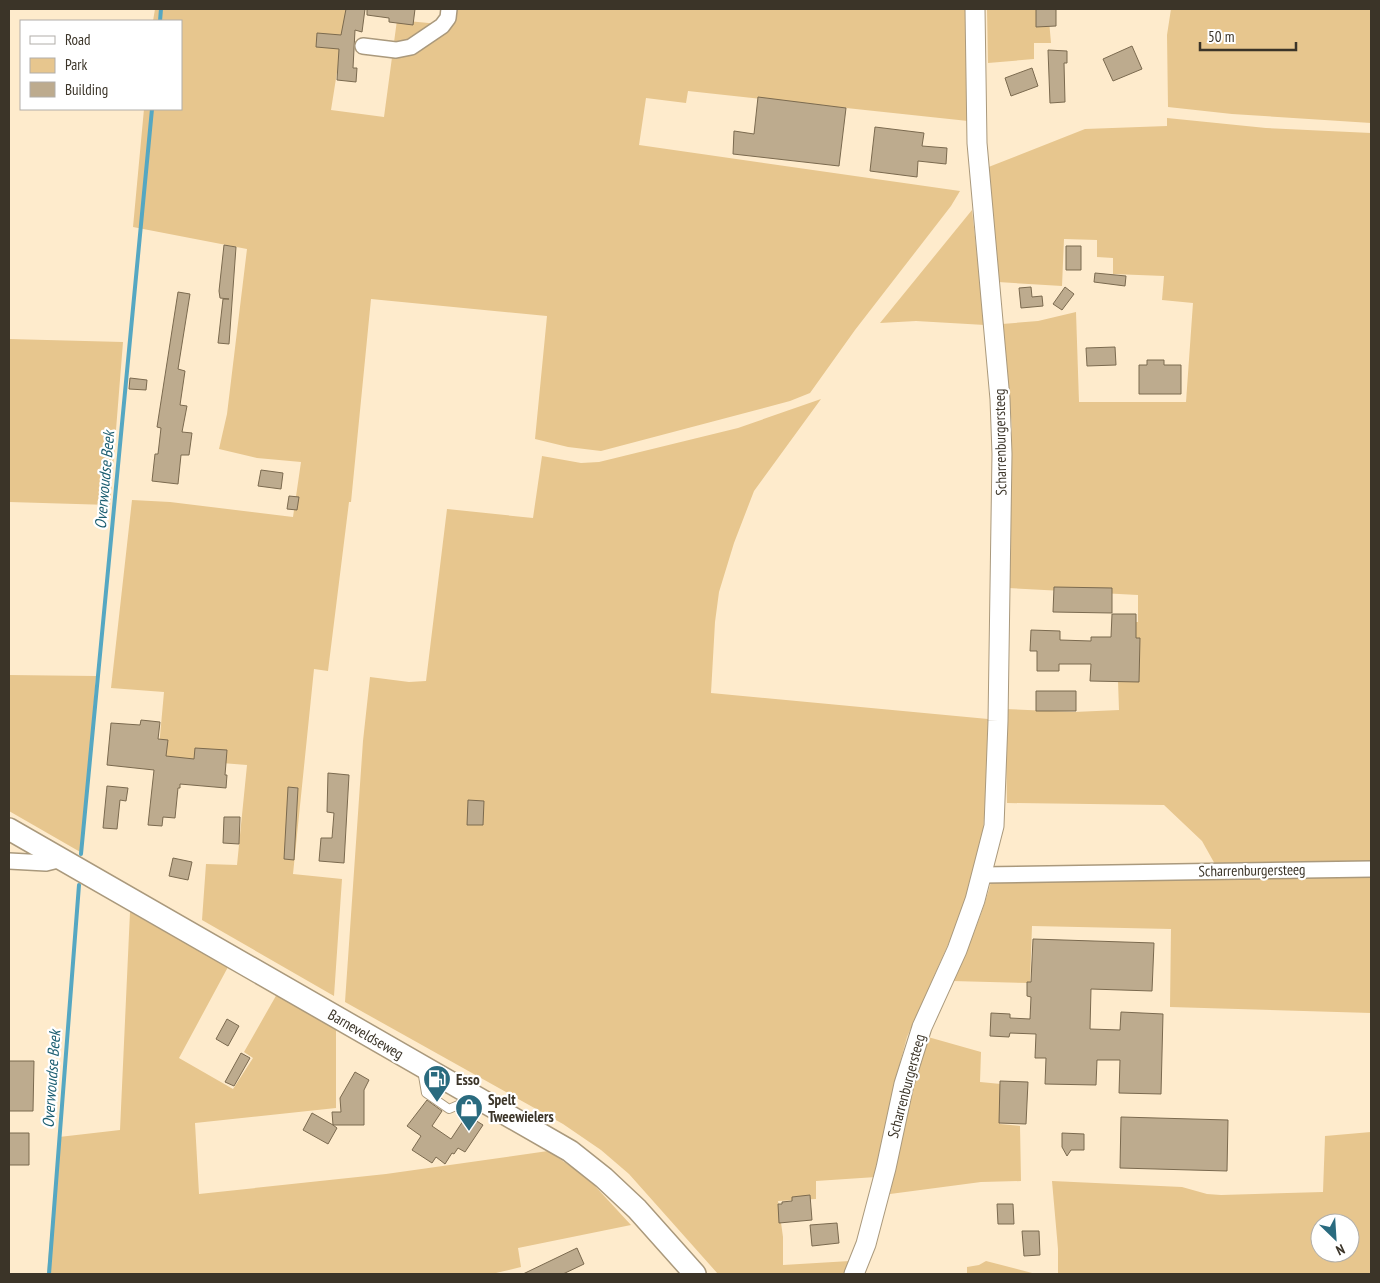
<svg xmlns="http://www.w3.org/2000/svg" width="1380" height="1283" viewBox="0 0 1380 1283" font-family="'PT Sans Narrow',sans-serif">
<rect width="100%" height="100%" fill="#feebcc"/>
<path fill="#e7c68e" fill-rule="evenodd" d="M 155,9 L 347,9 L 331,110 L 384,117 L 397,20 L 439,24 L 441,9 L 967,9 L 968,121 L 688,91 L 686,103 L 646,98 L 639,145 L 960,191 L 951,206 L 855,330 L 810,393 L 790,401 L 601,451 L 568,447 L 535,439 L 547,316 L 371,299 L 351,502 L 349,502 L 328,671 L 314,669 L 293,874 L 342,879 L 334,996 L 202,920 L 206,864 L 237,865 L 247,765 L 158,758 L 164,692 L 111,688 L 132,500 L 170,502 L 293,517 L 301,462 L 257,458 L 219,449 L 227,414 L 247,249 L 133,227 L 144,109 L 181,109 L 181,21 L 153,21 Z
M 987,9 L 1048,9 L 1051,43 L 1034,43 L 1034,59 L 988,63 Z
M 1171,9 L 1371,9 L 1371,123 L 1232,114 L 1168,107 L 1167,35 Z
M 1167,118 L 1266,128 L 1371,133 L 1371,863 L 1216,866 L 1202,841 L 1164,805 L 1007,803 L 1005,709 L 1074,712 L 1119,710 L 1116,622 L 1138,622 L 1138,595 L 1008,588 L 1011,507 L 1012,427 L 1002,324 L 1038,321 L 1076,312 L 1079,402 L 1186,402 L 1193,303 L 1162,300 L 1164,276 L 1113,274 L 1113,258 L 1097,257 L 1097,240 L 1064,239 L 1062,286 L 998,282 L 986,168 L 1085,129 L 1167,126 Z
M 972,210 L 985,325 L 916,321 L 880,323 Z
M 9,339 L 123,342 L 110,505 L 9,502 Z
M 821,399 L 754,491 L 734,543 L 719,592 L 715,622 L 711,693 L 988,719 L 987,770 L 983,834 L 963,911 L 907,1037 L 896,1078 L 881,1146 L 876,1177 L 816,1181 L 816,1199 L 778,1201 L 783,1237 L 783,1265 L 850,1261 L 845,1274 L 718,1274 L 629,1174 L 601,1150 L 563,1124 L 345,1002 L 363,741 L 370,677 L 409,682 L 426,681 L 447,509 L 533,518 L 542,456 L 581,463 L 599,462 L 738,428 Z
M 9,675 L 96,676 L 82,853 L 9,811 Z
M 1371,872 L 1371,1013 L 1170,1007 L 1171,929 L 1032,926 L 1030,983 L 952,981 C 968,948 983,914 992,878 Z
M 130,912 L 228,967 L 179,1058 L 233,1089 L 253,1058 L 244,1052 L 277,994 L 336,1028 L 336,1108 L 195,1123 L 199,1194 L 386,1174 L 548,1151 L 573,1168 L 594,1185 L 631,1225 L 518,1248 L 521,1267 L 492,1274 L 47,1274 L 59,1137 L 120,1130 Z
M 928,1037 L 981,1052 L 980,1082 L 1001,1084 L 1000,1124 L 1020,1126 L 1021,1181 L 981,1182 L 890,1194 L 911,1086 Z
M 1371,1132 L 1371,1274 L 1058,1274 L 1058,1249 L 1052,1181 L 1182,1187 L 1207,1194 L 1221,1195 L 1323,1192 L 1325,1136 ZM 1320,1223 L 1350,1223 L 1350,1253 L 1320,1253 Z
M 986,1261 L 1036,1274 L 967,1274 L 967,1267 L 979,1265 Z"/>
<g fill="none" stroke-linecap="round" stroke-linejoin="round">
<path stroke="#55a7c2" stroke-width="4" d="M 160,21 L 161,9
M 81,854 L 152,109
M 49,1274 L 79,885"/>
</g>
<path fill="#bdab8e" stroke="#7b6a4f" d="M 346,9 L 365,9 L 362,32 L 355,30 L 353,68 L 357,68 L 356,82 L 337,80 L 339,49 L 316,47 L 317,33 L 341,35 Z
M 367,9 L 415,9 L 413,25 L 389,22 L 389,18 L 367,15 Z
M 1036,9 L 1056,9 L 1056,26 L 1036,27 Z
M 1132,46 L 1142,69 L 1113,81 L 1103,59 Z
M 1048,50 L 1067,51 L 1067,63 L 1064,63 L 1065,102 L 1050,103 Z
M 1032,68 L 1038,86 L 1011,96 L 1005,78 Z
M 758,97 L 846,108 L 839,166 L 733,154 L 734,131 L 754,134 Z
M 875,127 L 924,133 L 922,146 L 947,148 L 946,164 L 918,161 L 917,177 L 870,171 Z
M 224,245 L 236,247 L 229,344 L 218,343 L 223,299 L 229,299 L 220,298 L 219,291 Z
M 1066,246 L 1081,246 L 1081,270 L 1066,270 Z
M 1095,273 L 1126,276 L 1125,286 L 1094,282 Z
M 1031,287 L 1032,297 L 1042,296 L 1043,306 L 1021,308 L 1019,288 Z
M 1065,287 L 1074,294 L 1062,310 L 1053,304 Z
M 178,292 L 190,294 L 178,369 L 185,371 L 180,405 L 187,406 L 182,432 L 192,433 L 189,455 L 181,455 L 178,484 L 152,481 L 155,454 L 158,454 L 161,428 L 157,427 Z
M 1115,347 L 1116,365 L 1087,366 L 1086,348 Z
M 1147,360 L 1164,360 L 1164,365 L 1181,365 L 1181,394 L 1139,394 L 1139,365 L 1147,365 Z
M 130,378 L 147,380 L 146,390 L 129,389 Z
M 261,470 L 283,473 L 281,489 L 258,486 Z
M 289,496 L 299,497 L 297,510 L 287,509 Z
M 1054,587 L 1112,588 L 1112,613 L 1053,612 Z
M 1112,614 L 1136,614 L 1136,638 L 1140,638 L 1139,682 L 1090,681 L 1091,664 L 1059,664 L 1059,671 L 1037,671 L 1037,651 L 1030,651 L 1031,630 L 1060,631 L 1060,640 L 1091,641 L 1091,637 L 1111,637 Z
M 1036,691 L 1076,691 L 1076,711 L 1036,711 Z
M 141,720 L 160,722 L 158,739 L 168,740 L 166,756 L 194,759 L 195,748 L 227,750 L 225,775 L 227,775 L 226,788 L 180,784 L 180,788 L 178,788 L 175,818 L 163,817 L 162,826 L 148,825 L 154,770 L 107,765 L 111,723 L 140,725 Z
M 328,773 L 349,775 L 344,863 L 319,861 L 321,838 L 332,838 L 334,813 L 327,812 Z
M 107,786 L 128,788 L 126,801 L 120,800 L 117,829 L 103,828 Z
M 288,787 L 298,788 L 294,860 L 284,859 Z
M 468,800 L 484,801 L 483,825 L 467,825 Z
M 224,817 L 240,817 L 239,844 L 223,843 Z
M 173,858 L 192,862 L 188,880 L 169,876 Z
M 1033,939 L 1154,943 L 1152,991 L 1091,989 L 1090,1029 L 1120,1030 L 1121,1012 L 1163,1014 L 1161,1094 L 1119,1093 L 1120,1060 L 1097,1060 L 1096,1085 L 1045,1084 L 1046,1058 L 1035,1058 L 1036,1034 L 1010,1033 L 1009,1037 L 990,1036 L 991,1013 L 1010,1014 L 1010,1018 L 1030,1019 L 1031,997 L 1027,996 L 1027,982 L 1031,982 Z
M 227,1019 L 239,1026 L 228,1046 L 216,1039 Z
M 241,1053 L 250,1058 L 234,1086 L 225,1082 Z
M 9,1061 L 34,1061 L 33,1111 L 9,1111 Z
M 355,1072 L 369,1080 L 364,1090 L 364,1125 L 333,1125 L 337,1128 L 328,1144 L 303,1130 L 312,1113 L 333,1125 L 332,1112 L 341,1112 L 340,1098 Z
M 1000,1081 L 1028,1082 L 1026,1124 L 999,1123 Z
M 427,1100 L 442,1111 L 432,1126 L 451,1139 L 467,1115 L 483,1125 L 465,1152 L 458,1148 L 454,1154 L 452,1153 L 445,1164 L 436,1157 L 432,1163 L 412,1150 L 421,1136 L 407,1126 Z
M 1121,1117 L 1228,1120 L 1227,1171 L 1120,1168 Z
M 9,1133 L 29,1133 L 29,1165 L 9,1165 Z
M 1062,1133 L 1084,1134 L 1084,1150 L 1071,1150 L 1067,1156 L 1062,1147 Z
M 810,1195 L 812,1220 L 779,1223 L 778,1204 L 782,1204 L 782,1202 L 792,1201 L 792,1197 Z
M 997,1204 L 1013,1204 L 1014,1224 L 998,1224 Z
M 837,1223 L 839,1243 L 812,1246 L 810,1225 Z
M 1022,1231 L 1039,1231 L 1040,1255 L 1024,1256 Z
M 577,1248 L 584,1264 L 563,1274 L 523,1274 Z"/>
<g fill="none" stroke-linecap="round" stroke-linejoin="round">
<defs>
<path id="service" d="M 422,1070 L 426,1093 L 449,1109 L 472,1099"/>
<path id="minor" d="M 363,46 L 396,50 L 411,47 L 442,26 L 448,18 L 449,9
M 9,861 L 46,863 L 62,859
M 982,875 L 1371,869"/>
<path id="tertiary" d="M 854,1274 L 866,1244 L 886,1168 L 904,1084 L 922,1027 L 957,950 L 975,900 L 994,826 L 998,721 L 1002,454 L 1000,399 L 977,143 L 975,9"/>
<path id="secondary" d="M 9,829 L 570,1151 L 604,1178 L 637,1209 L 695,1274"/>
</defs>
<use href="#service" stroke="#aa997c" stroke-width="10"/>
<use href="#minor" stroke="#aa997c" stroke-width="18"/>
<use href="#tertiary" stroke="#aa997c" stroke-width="21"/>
<use href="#secondary" stroke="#aa997c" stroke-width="24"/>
<use href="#service" stroke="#fff" stroke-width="8"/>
<use href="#minor" stroke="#fff" stroke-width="15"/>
<use href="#tertiary" stroke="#fff" stroke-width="19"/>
<use href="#secondary" stroke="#fff" stroke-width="21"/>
</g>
<defs>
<symbol id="fuel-pin" viewBox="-11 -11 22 30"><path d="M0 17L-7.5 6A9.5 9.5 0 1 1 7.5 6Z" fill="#2a6b7f" stroke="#fff"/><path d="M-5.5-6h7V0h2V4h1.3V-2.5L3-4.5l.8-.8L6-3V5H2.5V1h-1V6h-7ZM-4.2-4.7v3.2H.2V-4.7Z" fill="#fff"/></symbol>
<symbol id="shop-pin" viewBox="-11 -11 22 30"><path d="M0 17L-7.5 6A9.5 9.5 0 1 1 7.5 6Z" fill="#2a6b7f" stroke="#fff"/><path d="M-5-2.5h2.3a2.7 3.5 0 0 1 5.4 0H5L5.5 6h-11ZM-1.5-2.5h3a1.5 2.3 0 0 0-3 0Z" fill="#fff"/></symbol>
</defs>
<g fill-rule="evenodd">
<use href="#fuel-pin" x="421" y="1063" width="32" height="43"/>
<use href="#shop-pin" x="453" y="1092" width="32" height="43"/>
</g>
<g text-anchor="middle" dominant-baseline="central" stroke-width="4.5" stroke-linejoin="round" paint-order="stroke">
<g font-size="15" fill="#3b3428" stroke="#fff">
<text transform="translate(1000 442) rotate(-91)">Scharrenburgersteeg</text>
<text transform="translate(1252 870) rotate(-1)">Scharrenburgersteeg</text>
<text transform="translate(366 1034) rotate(30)">Barneveldseweg</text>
<text transform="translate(906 1086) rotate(-75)">Scharrenburgersteeg</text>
</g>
<g font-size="15" font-weight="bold" fill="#3b3428" stroke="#fff" text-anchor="start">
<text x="456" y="1079">Esso</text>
<text x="488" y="1099">Spelt<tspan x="488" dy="17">Tweewielers</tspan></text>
</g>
<g font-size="16" font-style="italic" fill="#1c5e71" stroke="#fff">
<text transform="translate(104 480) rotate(-85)">Overwoudse Beek</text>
<text transform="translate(51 1079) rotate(-86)">Overwoudse Beek</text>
</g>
</g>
<rect width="1380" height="1283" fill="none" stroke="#3b3428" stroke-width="20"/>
<rect x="20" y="20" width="162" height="90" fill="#ffffff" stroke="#b1aea9"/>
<rect x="30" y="36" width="25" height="8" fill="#ffffff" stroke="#b1aea9"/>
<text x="65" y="45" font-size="15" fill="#3b3428">Road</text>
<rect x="30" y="58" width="25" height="15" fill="#e7c68e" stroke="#b1aea9"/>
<text x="65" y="70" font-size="15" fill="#3b3428">Park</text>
<rect x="30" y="82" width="25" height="15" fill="#bdab8e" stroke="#b1aea9"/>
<text x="65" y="95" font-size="15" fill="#3b3428">Building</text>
<g transform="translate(1335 1238) rotate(155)"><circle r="24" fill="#ffffff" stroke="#b1aea9"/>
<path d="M0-4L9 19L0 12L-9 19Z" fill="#2a6b7f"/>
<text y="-8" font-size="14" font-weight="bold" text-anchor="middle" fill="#3b3428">N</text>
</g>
<path d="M1200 42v8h96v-8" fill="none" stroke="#3b3428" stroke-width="2.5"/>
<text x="1208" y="42" font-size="15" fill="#3b3428" stroke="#ffffff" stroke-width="4" paint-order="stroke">50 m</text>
</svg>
